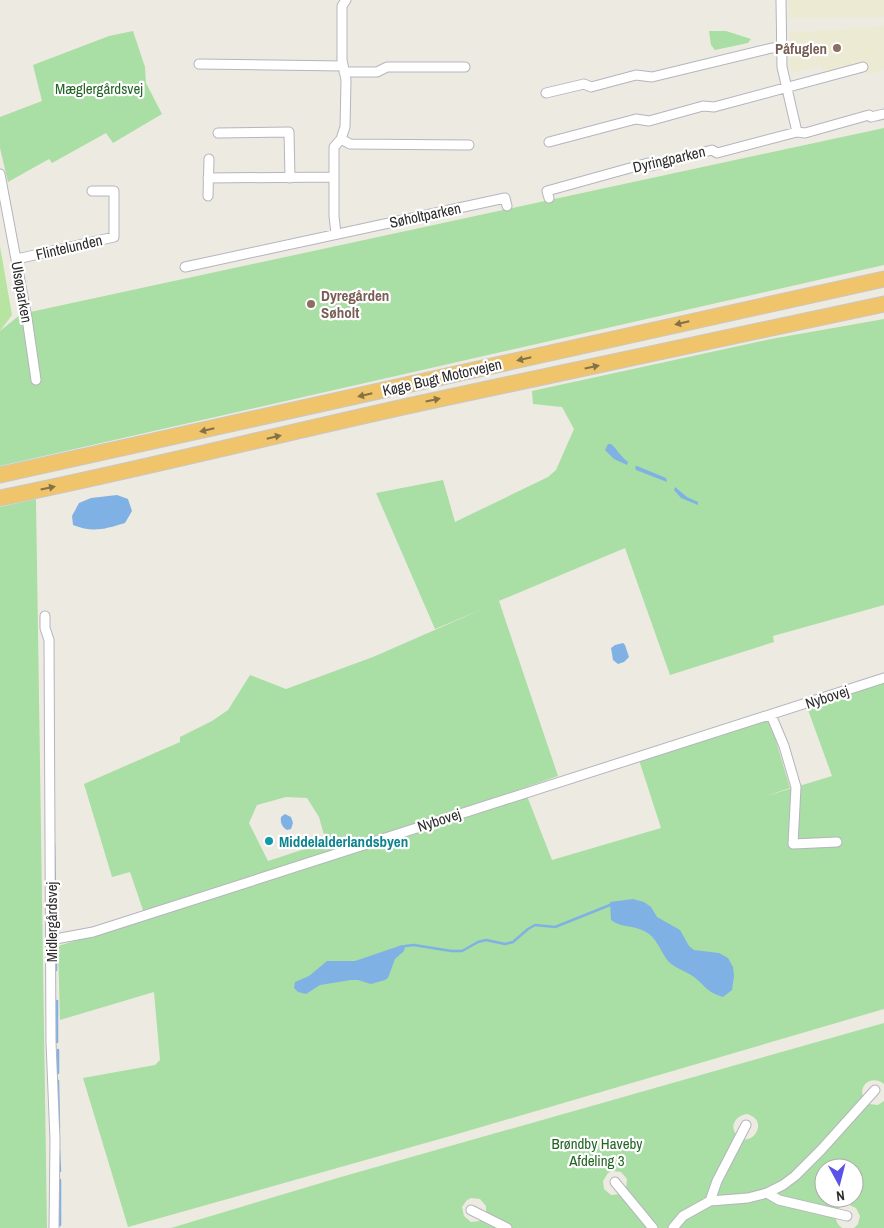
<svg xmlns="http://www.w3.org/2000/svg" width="884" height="1228" viewBox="0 0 884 1228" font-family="'Archivo Narrow',sans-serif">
<rect width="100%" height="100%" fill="#edebe1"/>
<path fill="#ecead3" d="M 789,0 L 884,0 L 884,17 L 789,18 Z
M 884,26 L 884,70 L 867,75 L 864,63 L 825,74 L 820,65 L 791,73 L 789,33 Z"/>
<path fill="#a9dea4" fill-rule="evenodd" d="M 133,31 L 145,67 L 146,83 L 162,114 L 113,143 L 106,133 L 52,163 L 49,159 L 8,182 L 0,148 L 0,117 L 42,101 L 33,65 L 109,36 Z
M 709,31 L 726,31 L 751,39 L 748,43 L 715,50 L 711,45 Z
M 884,128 L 884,265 L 0,466 L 0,331 L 21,314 Z
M 884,319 L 884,605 L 773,636 L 774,642 L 670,675 L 625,548 L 499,601 L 558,776 L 426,822 L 527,796 L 552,860 L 661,828 L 639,760 L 769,717 L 790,788 L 763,797 L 832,776 L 807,707 L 884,681 L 884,1009 L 454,1135 L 128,1227 L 83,1078 L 155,1065 L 160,1060 L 154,992 L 60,1020 L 58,946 L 146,919 L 130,872 L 112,877 L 84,784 L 180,742 L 180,737 L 212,721 L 228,710 L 250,675 L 286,689 L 373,657 L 485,608 L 435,629 L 376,493 L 443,480 L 455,522 L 548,477 L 556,470 L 574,429 L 562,407 L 533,404 L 532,391 L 771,339 ZM 286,797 L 307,798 L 319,817 L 326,842 L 268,861 L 249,823 L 257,805 Z
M 36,499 L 47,1228 L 0,1228 L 0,507 Z
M 884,1023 L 884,1084 C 868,1072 853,1092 869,1104 L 878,1105 L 884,1101 L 884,1228 L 854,1228 L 858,1224 L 860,1216 L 856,1208 L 849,1205 L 840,1207 C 834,1214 834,1222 842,1228 L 171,1228 L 341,1177 ZM 747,1114 C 772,1121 749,1152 736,1134 C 729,1125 737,1115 747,1114 ZM 824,1168 L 854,1168 L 854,1198 L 824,1198 ZM 612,1171 L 621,1172 L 627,1179 L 626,1188 L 620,1194 L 611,1195 L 604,1189 L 603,1181 L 608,1173 ZM 471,1198 L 480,1199 L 486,1206 L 486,1215 L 479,1221 L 471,1222 L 464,1216 L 462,1207 L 467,1200 Z"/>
<path fill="#b7e4a1" d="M 0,246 L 12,315 L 0,331 Z"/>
<path fill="#80b1e4" d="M 608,444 L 611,444 C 618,450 619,455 628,462 L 627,465 L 614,459 L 605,450 Z
M 637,466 L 666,478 L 667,482 L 636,470 L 635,467 Z
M 675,487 L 687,497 L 698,502 L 698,505 L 681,498 L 674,490 Z
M 117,495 L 128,499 L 132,511 L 125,523 C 105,529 93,533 73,525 L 72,516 L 79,503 L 91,498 Z
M 623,643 L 625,645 L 629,657 L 624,662 L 618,664 L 613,660 L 611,648 L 615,645 Z
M 285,814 L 291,817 L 293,823 L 291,829 L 287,830 C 282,827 280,823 281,817 Z
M 633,899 L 644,902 L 651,907 L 657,917 L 680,930 L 689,946 L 694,950 L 719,953 L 728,958 L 733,967 L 734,976 L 732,990 L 723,997 C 704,991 706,985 691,975 C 683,970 675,968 668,961 C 660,951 657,937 644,931 C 634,925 621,928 611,920 L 610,902 Z
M 402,945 L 405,946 L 404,951 L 395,959 L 388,978 L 385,980 L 371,984 L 358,980 L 351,980 L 320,985 L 306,994 L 298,992 L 294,988 L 295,982 L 309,976 L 327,961 L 355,961 Z"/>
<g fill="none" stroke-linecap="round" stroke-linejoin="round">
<path stroke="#80b1e4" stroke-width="2.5" d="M 54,844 L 56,935
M 56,946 L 56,957
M 405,946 L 414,945 L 451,951 L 462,951 L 478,942 L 486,940 L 505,944 L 513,942 L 528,929 L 535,925 L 555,927 L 610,905
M 56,961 L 56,970
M 57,1001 L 57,1042
M 58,1050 L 58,1073
M 58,1081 L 59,1128
M 59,1150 L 60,1171
M 60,1180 L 60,1225"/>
<defs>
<path id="minor" d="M 781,0 L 782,67 L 797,132
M 199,64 L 343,66
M 344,72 L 377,72 L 387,67 L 465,67
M 546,93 L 584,84 L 591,87 L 636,75 L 652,77 L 772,48 L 781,47
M 218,133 L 289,132 L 290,178
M 341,139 L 350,144 L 469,145
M 549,142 L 636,119 L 649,121 L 703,106 L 714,107 L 863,67
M 0,174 L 27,318 L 36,380
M 208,178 L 334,177
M 208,196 L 209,159
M 549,198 L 547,191 L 648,163 L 651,166 L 712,150 L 717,153 L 797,132 L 805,133 L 869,115 L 871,117 L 884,114
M 336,234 L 334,216 L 334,147 L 341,139 L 345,127 L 346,80 L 342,60 L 342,6 L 346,0
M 17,259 L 114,237 L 114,191 L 92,191
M 185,267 L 505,198 L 507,206
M 45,616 L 45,628 L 49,640 L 51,1042 L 55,1140 L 54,1228
M 771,715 L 784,746 L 796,787 L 793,844 L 837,842
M 50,940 L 93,932 L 884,678
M 615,1182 L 653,1228
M 767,1193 L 779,1200 L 847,1216
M 710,1201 L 717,1181 L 746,1125
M 471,1210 L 507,1228
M 673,1228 L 683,1216 L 710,1201 L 748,1198 L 767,1193 L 783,1185 L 795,1176 L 821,1150 L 875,1090"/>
<path id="motorway" d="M 0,475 L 884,279
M 0,498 C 143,469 284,433 426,402 C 578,368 732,338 884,304"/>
</defs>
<use href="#minor" stroke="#b5b4bf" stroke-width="11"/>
<use href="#motorway" stroke="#c8c8c8" stroke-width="17"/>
<use href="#minor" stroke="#fff" stroke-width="9"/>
<use href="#motorway" stroke="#efc46a" stroke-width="15"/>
</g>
<defs><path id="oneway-solid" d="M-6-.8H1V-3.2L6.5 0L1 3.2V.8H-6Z" transform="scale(1.25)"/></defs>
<g fill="#847148">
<use href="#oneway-solid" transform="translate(682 323) rotate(167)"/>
<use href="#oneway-solid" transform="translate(524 359) rotate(167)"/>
<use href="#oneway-solid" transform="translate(592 367) rotate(-12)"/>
<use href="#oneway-solid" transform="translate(365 395) rotate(167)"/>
<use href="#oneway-solid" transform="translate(433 400) rotate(-12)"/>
<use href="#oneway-solid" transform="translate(207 430) rotate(167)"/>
<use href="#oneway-solid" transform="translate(274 437) rotate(-13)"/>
<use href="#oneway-solid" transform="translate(48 488) rotate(-12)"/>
</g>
<g fill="#8d6e63" stroke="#fff" stroke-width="2">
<circle cx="837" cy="48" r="5"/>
<circle cx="311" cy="304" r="5"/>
</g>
<circle fill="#0f9aa8" stroke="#fff" stroke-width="2" cx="269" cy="841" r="5"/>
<g text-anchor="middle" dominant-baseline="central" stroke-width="4.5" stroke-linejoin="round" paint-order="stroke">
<g font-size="15" font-weight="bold" fill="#785e54" stroke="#fff" text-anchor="end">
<text x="827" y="48">Påfuglen</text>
<text x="321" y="295" text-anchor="start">Dyregården<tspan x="321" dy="17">Søholt</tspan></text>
</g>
<g font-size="15" fill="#236525" stroke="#fff">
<text x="99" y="88">Mæglergårdsvej</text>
<text x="597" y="1143">Brøndby Haveby<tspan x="597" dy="17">Afdeling 3</tspan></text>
</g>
<g font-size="15" fill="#2d2d2d" stroke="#fff">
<text transform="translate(669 159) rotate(-13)">Dyringparken</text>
<text transform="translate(425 215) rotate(-12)">Søholtparken</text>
<text transform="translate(69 247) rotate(-13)">Flintelunden</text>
<text transform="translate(22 292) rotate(80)">Ulsøparken</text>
<text transform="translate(442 377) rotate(-13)">Køge Bugt Motorvejen</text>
<text transform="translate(827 697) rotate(-18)">Nybovej</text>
<text transform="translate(439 820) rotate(-18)">Nybovej</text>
<text transform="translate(51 922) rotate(-90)">Midlergårdsvej</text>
</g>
<g font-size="15" font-weight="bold" fill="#0d838f" stroke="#fff" text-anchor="start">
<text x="279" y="841">Middelalderlandsbyen</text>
</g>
</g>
<g transform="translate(839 1183) rotate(173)"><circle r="24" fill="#ffffff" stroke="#ababab"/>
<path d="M0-4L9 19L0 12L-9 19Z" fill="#5b53e9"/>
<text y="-8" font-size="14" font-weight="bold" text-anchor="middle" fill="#2d2d2d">N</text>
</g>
</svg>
